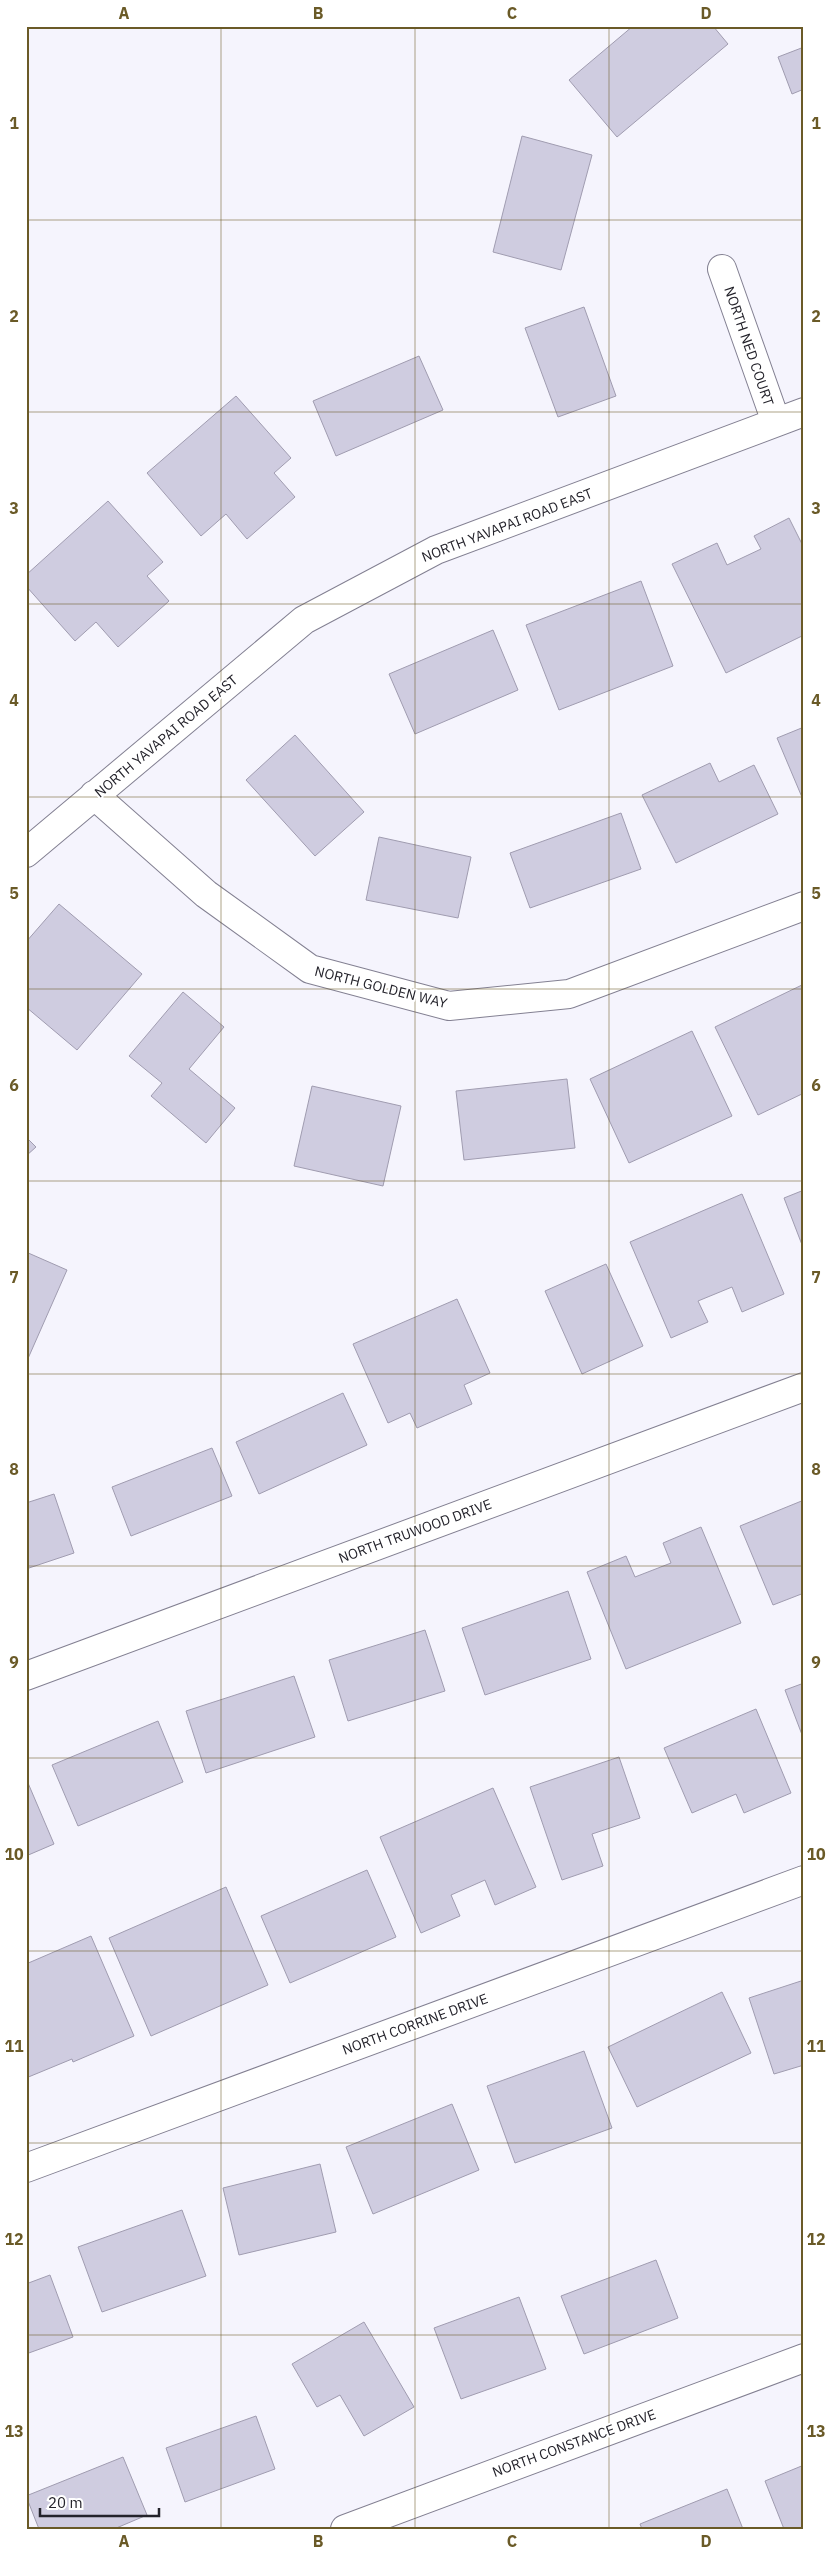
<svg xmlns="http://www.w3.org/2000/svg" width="830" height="2555" viewBox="0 0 830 2555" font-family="'IBM Plex Sans',sans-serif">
<rect width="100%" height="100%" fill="#f5f4fd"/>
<path fill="#cfcce0" stroke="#a09cb0" d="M 633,26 L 713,26 L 728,44 L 617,137 L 569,80 Z
M 804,47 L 804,89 L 792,94 L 778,57 Z
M 522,136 L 592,155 L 561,270 L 493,252 Z
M 584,307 L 616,396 L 558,417 L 525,328 Z
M 419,356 L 443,410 L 336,456 L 313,401 Z
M 236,396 L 291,458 L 274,473 L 295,497 L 247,539 L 226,514 L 201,536 L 147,473 Z
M 108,501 L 163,562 L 147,576 L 169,601 L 118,647 L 96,622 L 75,641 L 26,586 L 26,575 Z
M 789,518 L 804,548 L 804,635 L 726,673 L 672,564 L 717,543 L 727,565 L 761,549 L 754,536 Z
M 641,581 L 673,666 L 559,710 L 526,625 Z
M 493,630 L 518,690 L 415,734 L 389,674 Z
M 804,727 L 804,802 L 777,738 Z
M 295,735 L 364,812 L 315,856 L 246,780 Z
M 710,763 L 719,782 L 754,765 L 778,814 L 676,863 L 642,795 Z
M 621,813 L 641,869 L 530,908 L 510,853 Z
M 379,837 L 471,857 L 458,918 L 366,900 Z
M 59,904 L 142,974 L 77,1050 L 26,1007 L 26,942 Z
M 804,984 L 804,1093 L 758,1115 L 715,1027 Z
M 183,992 L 224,1027 L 189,1069 L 235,1108 L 206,1143 L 151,1096 L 162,1083 L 129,1056 Z
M 692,1031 L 732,1116 L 629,1163 L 590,1079 Z
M 567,1079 L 575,1148 L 464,1160 L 456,1091 Z
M 312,1086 L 401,1106 L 383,1186 L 294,1166 Z
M 26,1137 L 36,1147 L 26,1156 Z
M 804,1190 L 804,1250 L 784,1198 Z
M 742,1194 L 784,1294 L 742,1312 L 732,1287 L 698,1301 L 708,1322 L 671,1338 L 630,1242 Z
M 26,1252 L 67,1270 L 26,1363 Z
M 606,1264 L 643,1346 L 582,1374 L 545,1291 Z
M 457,1299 L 490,1373 L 464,1385 L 472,1404 L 417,1428 L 410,1413 L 388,1423 L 353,1344 Z
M 343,1393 L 367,1445 L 259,1494 L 236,1442 Z
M 212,1448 L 232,1496 L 131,1536 L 112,1487 Z
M 54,1494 L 74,1553 L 26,1569 L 26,1503 Z
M 804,1500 L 804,1593 L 773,1605 L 740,1526 Z
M 701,1527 L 741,1623 L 626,1669 L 587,1572 L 626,1556 L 635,1577 L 671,1563 L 663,1543 Z
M 568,1591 L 591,1659 L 485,1695 L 462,1628 Z
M 425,1630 L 445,1691 L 348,1721 L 329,1660 Z
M 294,1676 L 315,1737 L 206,1773 L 186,1711 Z
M 804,1683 L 804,1740 L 785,1690 Z
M 756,1709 L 791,1793 L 744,1813 L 736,1794 L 692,1813 L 664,1748 Z
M 158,1721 L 183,1782 L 78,1826 L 52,1765 Z
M 619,1757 L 640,1818 L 592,1834 L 603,1866 L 562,1880 L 530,1787 Z
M 28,1783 L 54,1844 L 26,1856 L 26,1784 Z
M 493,1788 L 536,1887 L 495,1905 L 485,1880 L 451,1895 L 460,1916 L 421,1933 L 380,1837 Z
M 367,1870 L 396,1937 L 290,1983 L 261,1916 Z
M 226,1887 L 268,1985 L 151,2036 L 109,1938 Z
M 91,1936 L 134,2036 L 73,2062 L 72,2059 L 26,2078 L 26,1964 Z
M 804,1980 L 804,2065 L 774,2074 L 749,1998 Z
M 722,1992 L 751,2053 L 637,2107 L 608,2047 Z
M 584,2051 L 612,2128 L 515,2163 L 487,2086 Z
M 452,2104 L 479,2170 L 373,2214 L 346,2147 Z
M 320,2164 L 336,2232 L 239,2255 L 223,2188 Z
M 182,2210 L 206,2276 L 102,2312 L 78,2247 Z
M 656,2260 L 678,2318 L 584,2354 L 561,2296 Z
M 50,2275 L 73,2337 L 26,2354 L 26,2284 Z
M 519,2297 L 546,2369 L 461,2399 L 434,2328 Z
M 364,2322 L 414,2407 L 364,2436 L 340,2395 L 317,2407 L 292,2364 Z
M 256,2416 L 275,2469 L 185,2502 L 166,2448 Z
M 123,2457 L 147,2515 L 114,2529 L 39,2529 L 26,2496 Z
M 804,2465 L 804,2529 L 784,2529 L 765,2481 Z
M 727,2489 L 743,2529 L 642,2529 L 640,2524 Z"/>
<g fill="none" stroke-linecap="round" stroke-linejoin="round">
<defs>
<path id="minor" d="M 722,269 L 776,422
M 94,795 L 206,894 L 310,969 L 449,1006 L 569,994 L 804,906
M 26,853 L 304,620 L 436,550 L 804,412
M 26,1676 L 804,1387
M 26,2168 L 804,1880
M 345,2529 L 804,2358"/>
</defs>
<use href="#minor" stroke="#838092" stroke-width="30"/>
<use href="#minor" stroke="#fff" stroke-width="28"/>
</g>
<path fill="none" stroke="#6a5a27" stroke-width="1" stroke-opacity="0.55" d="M 221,26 L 221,2529M 415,26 L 415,2529M 609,26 L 609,2529M 26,220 L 804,220M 26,412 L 804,412M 26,604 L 804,604M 26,797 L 804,797M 26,989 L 804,989M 26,1181 L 804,1181M 26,1374 L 804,1374M 26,1566 L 804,1566M 26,1758 L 804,1758M 26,1951 L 804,1951M 26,2143 L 804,2143M 26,2335 L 804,2335"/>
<g text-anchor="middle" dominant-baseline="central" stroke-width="4" stroke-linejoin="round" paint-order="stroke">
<g font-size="14" fill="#24232b" stroke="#fff">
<text transform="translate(749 346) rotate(71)">NORTH NED COURT</text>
<text transform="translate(507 525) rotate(-21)">NORTH YAVAPAI ROAD EAST</text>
<text transform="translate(166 736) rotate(-40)">NORTH YAVAPAI ROAD EAST</text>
<text transform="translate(381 987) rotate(14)">NORTH GOLDEN WAY</text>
<text transform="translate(415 1531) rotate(-20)">NORTH TRUWOOD DRIVE</text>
<text transform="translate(415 2024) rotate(-20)">NORTH CORRINE DRIVE</text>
<text transform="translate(574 2443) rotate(-20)">NORTH CONSTANCE DRIVE</text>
</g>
</g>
<rect width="830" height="2555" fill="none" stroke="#ffffff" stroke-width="55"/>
<path d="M40 2508v8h119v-8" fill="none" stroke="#24232b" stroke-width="2.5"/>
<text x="48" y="2508" font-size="15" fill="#24232b" stroke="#ffffff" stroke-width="4" paint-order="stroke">20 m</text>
<rect x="28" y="28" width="774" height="2500" fill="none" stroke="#6a5a27" stroke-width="2"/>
<g font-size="16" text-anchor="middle" font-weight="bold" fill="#6a5a27">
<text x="124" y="19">A</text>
<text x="318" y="19">B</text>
<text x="512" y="19">C</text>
<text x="706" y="19">D</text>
<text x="14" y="129">1</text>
<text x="816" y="129">1</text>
<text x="14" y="322">2</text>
<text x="816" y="322">2</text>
<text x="14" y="514">3</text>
<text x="816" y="514">3</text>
<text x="14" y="706">4</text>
<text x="816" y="706">4</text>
<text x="14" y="899">5</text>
<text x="816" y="899">5</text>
<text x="14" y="1091">6</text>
<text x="816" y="1091">6</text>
<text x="14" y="1283">7</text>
<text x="816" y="1283">7</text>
<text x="14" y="1475">8</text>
<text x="816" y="1475">8</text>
<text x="14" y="1668">9</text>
<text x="816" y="1668">9</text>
<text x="14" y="1860">10</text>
<text x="816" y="1860">10</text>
<text x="14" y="2052">11</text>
<text x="816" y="2052">11</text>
<text x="14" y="2245">12</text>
<text x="816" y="2245">12</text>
<text x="14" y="2437">13</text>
<text x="816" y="2437">13</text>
<text x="124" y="2547">A</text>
<text x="318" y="2547">B</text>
<text x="512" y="2547">C</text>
<text x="706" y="2547">D</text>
</g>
</svg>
